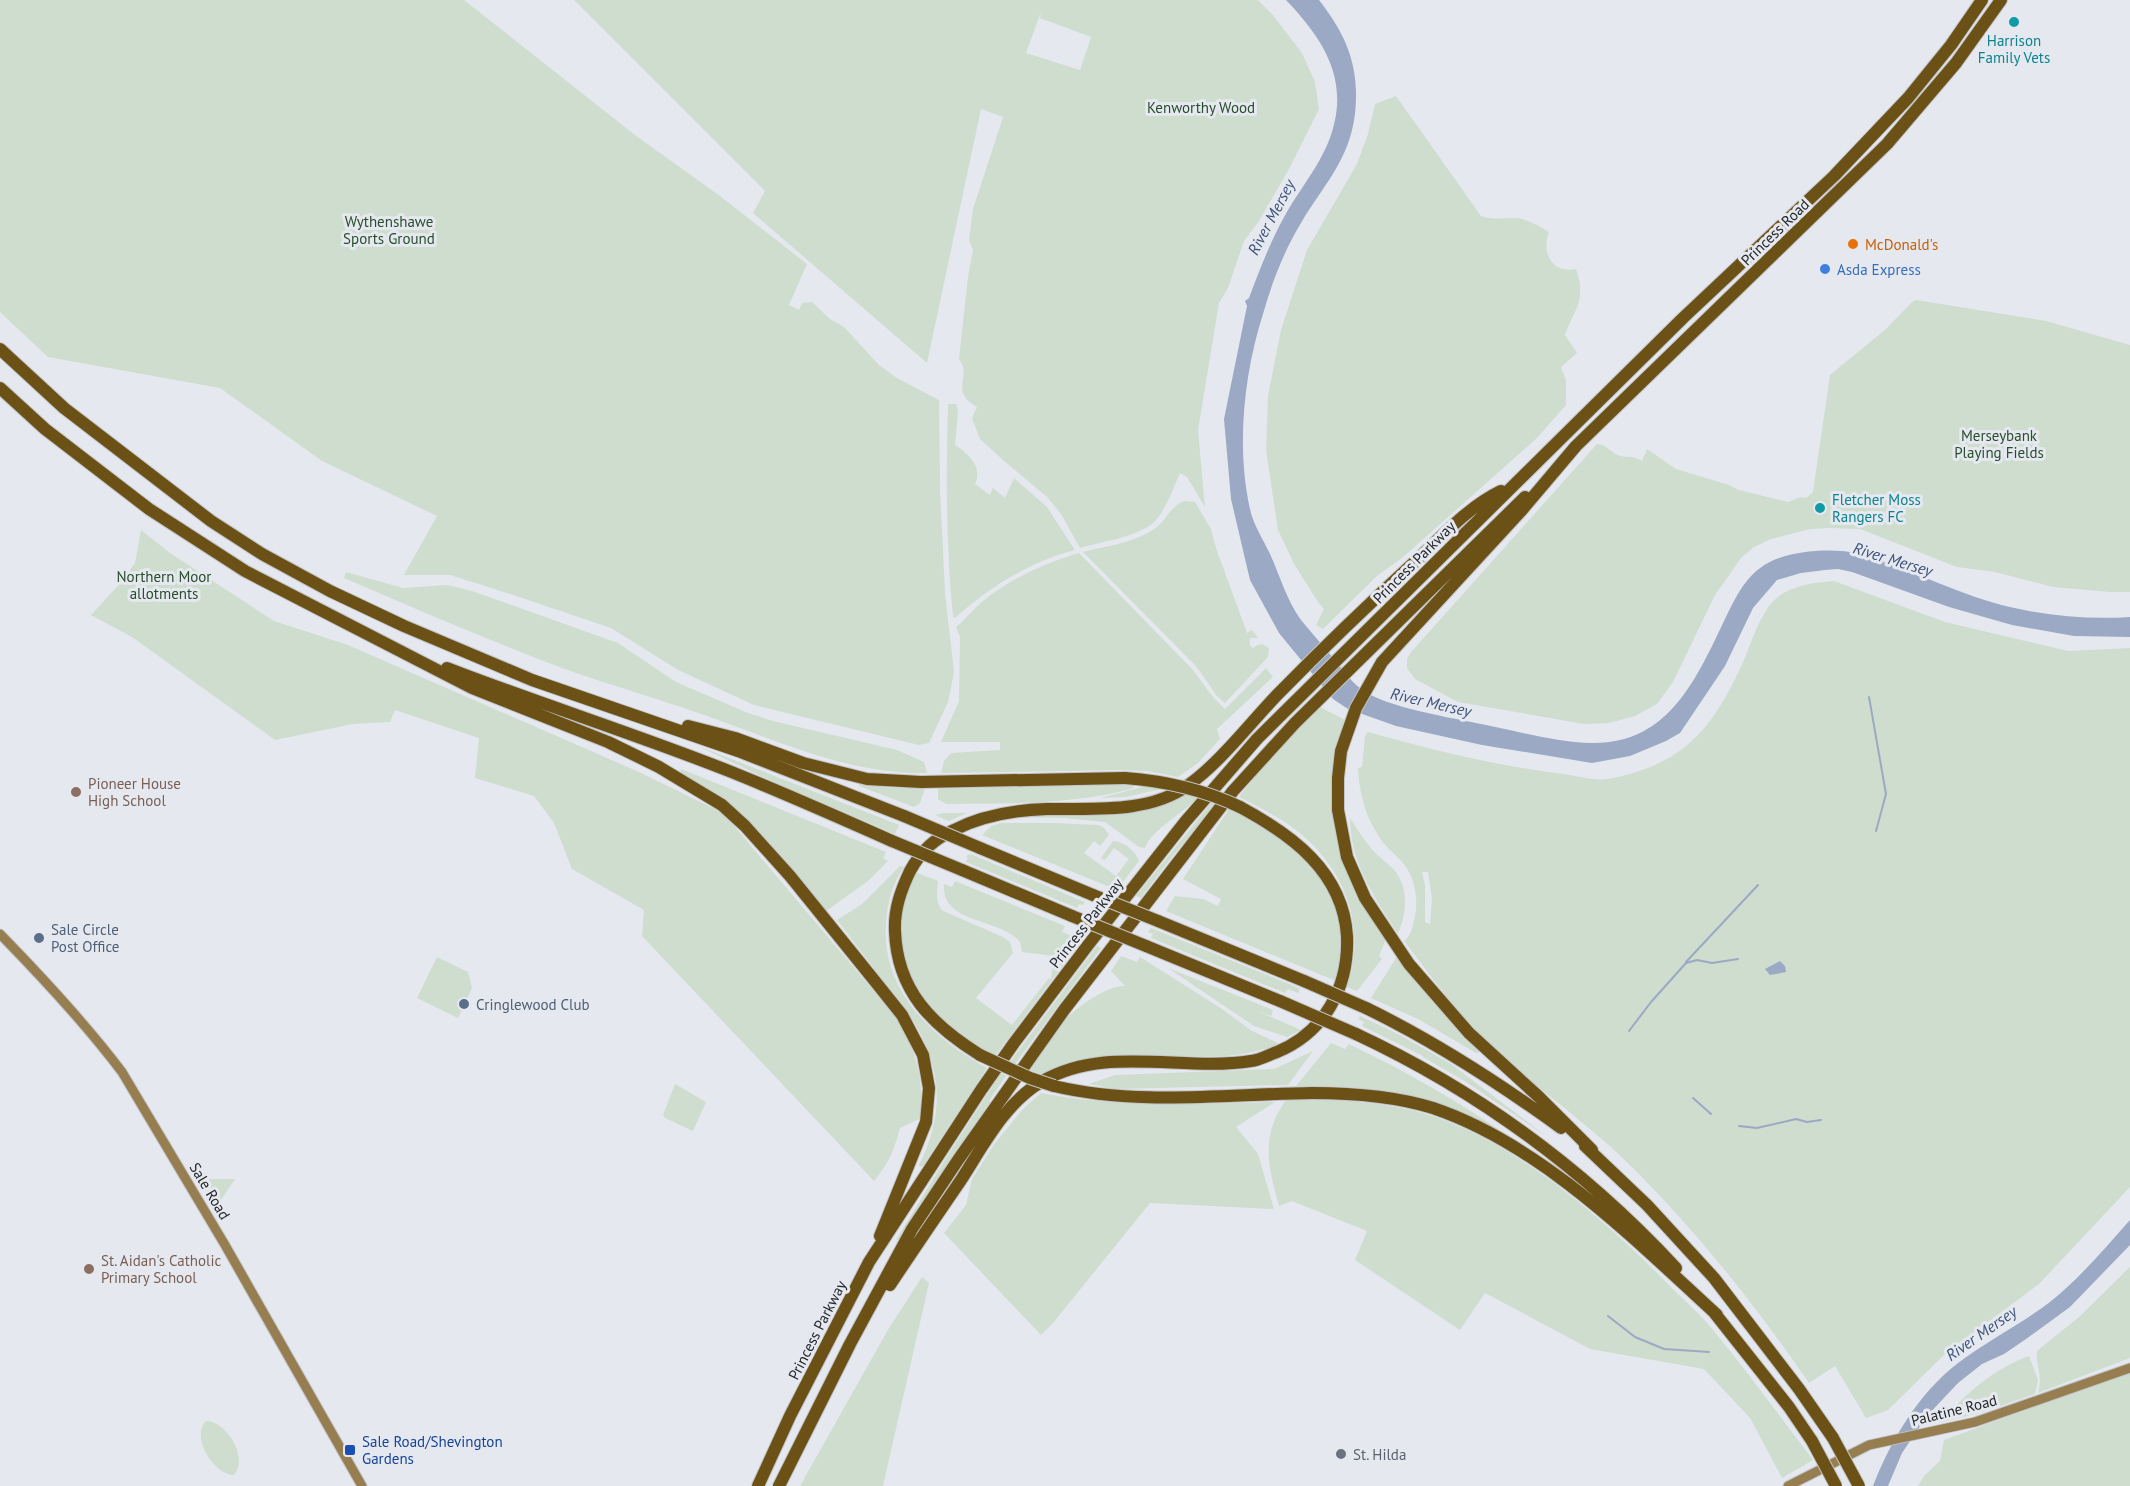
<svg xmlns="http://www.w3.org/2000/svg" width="2130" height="1486" viewBox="0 0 2130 1486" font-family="'PT Sans',sans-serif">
<rect width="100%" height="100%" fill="#e5e9ef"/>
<path fill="#ceddce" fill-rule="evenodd" d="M 0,0 L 464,0 L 635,135 L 720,196 L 807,264 L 789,305 L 799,310 L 802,303 L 812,302 L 830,319 L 844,327 L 879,365 L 897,378 L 939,400 L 940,489 L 945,593 L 954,672 L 948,702 L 929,743 L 919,745 L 754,705 L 678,670 L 611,628 L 507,593 L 450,575 L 404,575 L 437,516 L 322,461 L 220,388 L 48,357 L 0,312 Z
M 574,0 L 1258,0 L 1273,15 L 1302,53 L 1315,82 L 1319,109 L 1289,169 L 1259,221 L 1244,241 L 1228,288 L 1219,303 L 1198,430 L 1205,507 L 1187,477 L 1180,473 C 1173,489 1167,507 1156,520 C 1142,536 1101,542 1080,548 L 1061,514 L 1047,497 L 1003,460 L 980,439 L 972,418 L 977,407 C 948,390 973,378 959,359 L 968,277 L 973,250 L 969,240 L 973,209 L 1003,117 L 981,109 L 927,363 L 753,213 L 765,191 ZM 1041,12 L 1040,18 L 1091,37 L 1080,70 L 1026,53 Z
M 1396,96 L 1481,216 C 1492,220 1503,218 1514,218 C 1527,218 1538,226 1549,232 C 1541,253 1552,274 1576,269 C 1587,301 1575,307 1565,335 L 1577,353 L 1561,367 L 1566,380 L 1566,405 L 1537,438 L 1402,558 L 1378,575 L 1323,629 L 1316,625 L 1324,609 L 1318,602 L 1294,564 L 1278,530 L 1266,450 L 1268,396 L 1281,330 L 1307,250 L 1357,164 L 1368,134 L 1375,104 Z
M 1916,300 L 2046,321 L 2130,345 L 2130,592 L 2110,592 L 2053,587 L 1995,572 L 1957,567 L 1860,529 L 1830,528 L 1810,529 L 1771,539 L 1754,547 L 1741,558 L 1715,595 L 1673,682 L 1657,704 L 1635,716 L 1609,723 L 1584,724 L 1458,702 L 1415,679 L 1407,668 L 1407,659 L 1411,652 L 1597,444 C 1606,444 1610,452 1618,455 C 1628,459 1630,454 1642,461 L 1647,449 L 1676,469 L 1729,485 L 1739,490 L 1788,502 L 1800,497 L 1806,498 L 1813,492 L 1830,375 L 1886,329 L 1912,302 Z
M 948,404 L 956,404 L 958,411 L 955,445 C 969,454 983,467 975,484 L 990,495 L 993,488 L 1005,498 L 1014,478 L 1047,507 L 1075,550 C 1029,562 990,587 955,618 L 953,617 C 946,546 946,475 948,404 Z
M 1184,501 L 1195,502 L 1211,529 L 1216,548 L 1247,633 L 1252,630 L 1258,638 L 1250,638 L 1250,645 L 1253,648 C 1260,643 1263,644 1269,648 L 1268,657 L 1225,703 L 1217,696 L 1196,666 L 1083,552 C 1106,546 1134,543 1154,529 C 1166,521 1170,507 1184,501 Z
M 141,530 L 170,553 L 274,621 L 348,645 L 639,772 L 723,813 L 904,1027 C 917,1060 925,1083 919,1119 L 900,1128 C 894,1150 889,1163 874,1181 L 642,936 L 644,910 L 572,869 L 554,823 L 534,796 L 475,778 L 479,738 L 395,710 L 390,722 L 353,724 L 275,740 L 132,637 L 91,615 L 123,580 L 135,563 Z
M 1079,553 L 1192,669 L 1213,697 L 1225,709 L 1266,668 L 1273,677 L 1217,729 L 1220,739 L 1198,763 L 1178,777 L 1148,771 L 1118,770 L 941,773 L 944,761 L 951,753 L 1000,750 L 1000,742 L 941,742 L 959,701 L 960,637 L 956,627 C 966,619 973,609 983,601 C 1010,579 1045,563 1079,553 Z
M 346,572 L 403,588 L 447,585 L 472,591 L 618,643 L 676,682 L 748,713 L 773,721 L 897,750 L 924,762 L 927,773 C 850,775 776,740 704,715 C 657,698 609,685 562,668 C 488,640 416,609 344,578 Z
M 1834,581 L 1945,622 L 2068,651 L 2130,648 L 2130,1187 L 2039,1284 L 1944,1355 L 1888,1410 L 1866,1418 L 1835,1366 L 1809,1383 C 1756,1306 1699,1234 1633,1168 C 1588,1123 1534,1087 1488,1043 C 1456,1012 1431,976 1404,941 C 1410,937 1412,929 1414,921 C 1419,902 1416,879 1403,863 C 1395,854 1384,846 1378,835 C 1365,816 1359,791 1358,768 L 1362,767 L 1365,736 L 1368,732 C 1433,750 1497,766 1563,774 C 1577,776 1595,781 1608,779 C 1686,764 1713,728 1744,660 C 1751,643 1758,621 1769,606 C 1784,586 1811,583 1834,581 ZM 1422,872 L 1428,872 L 1432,899 L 1430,924 L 1425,922 L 1425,885 Z
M 1320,707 L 1347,721 L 1339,837 L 1386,939 L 1379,956 L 1382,959 L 1357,991 L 1347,987 C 1370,920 1339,855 1280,819 C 1267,811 1253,804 1239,797 L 1272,755 Z
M 696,745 L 899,825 L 895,834 L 788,789 Z
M 681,769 L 886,852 L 883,858 L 888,861 L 868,881 L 826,911 L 789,866 L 680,774 Z
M 1108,783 L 1133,784 L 1134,788 C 1075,805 1007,803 946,804 L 938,799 L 938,789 Z
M 859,784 L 894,788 L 925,788 L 920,803 L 914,807 L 859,786 Z
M 1146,786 L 1162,789 L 1125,797 L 1100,798 Z
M 1181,793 L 1197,798 C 1184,813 1151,830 1145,848 L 1139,847 L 1105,822 L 1064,818 L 1018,817 Z
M 1212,802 L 1217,804 L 1171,858 L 1141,898 L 1136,896 Z
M 1229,809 C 1301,845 1360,891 1336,981 L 1166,911 L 1175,896 L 1203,899 L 1218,906 L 1221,899 L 1183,879 Z
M 944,813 L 967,813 L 949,821 L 935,815 Z
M 1350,818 C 1357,828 1363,839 1371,848 C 1378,857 1388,863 1395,871 C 1409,889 1407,913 1398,933 C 1374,898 1350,861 1350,818 Z
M 1001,823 L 1053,823 L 1099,825 L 1104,828 L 1109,835 L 1100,846 L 1094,841 L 1084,853 L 1116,876 L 1129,859 L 1114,848 L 1105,860 L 1101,858 L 1113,841 C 1123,841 1136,851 1139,861 L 1117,890 L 982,835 L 991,826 Z
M 969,854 L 973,855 L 1085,902 L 1083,905 L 1079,904 L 1077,908 L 966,862 L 968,858 L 966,857 Z
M 900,866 L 904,867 C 892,884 887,904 886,924 C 881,990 933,1039 987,1068 L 923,1166 L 920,1167 L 919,1165 C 946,1111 942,1064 909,1014 L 837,920 L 862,904 Z
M 915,872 L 938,881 C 937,892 935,902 943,911 L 1003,937 L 1010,942 L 1013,953 L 976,998 L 1012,1025 L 1049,978 L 1051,979 L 1054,956 L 1022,952 L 1020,942 C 1000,917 941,925 944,884 L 952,887 L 955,881 L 1065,926 L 1062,932 L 1082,940 L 995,1056 C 950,1031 908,998 901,944 C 900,930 899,915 903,902 C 906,892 911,882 915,872 Z
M 1151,928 L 1294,986 L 1300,989 L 1298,993 L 1288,989 L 1285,993 L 1151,938 L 1153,934 L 1148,932 Z
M 1097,946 L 1101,948 L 1015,1064 L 1010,1062 Z
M 1398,955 L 1449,1019 L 1480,1052 L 1476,1053 L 1418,1019 L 1371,998 Z
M 1121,956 L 1137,962 L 1140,957 L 1222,1009 L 1252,1031 L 1278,1043 L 1278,1045 C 1260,1050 1243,1055 1224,1056 C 1170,1059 1090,1045 1044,1075 L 1027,1069 C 1040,1053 1051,1035 1065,1020 C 1075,1008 1109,984 1125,986 L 1111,971 Z
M 437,957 L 468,972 L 472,988 L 458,1018 L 417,998 Z
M 1168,968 L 1273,1010 L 1271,1016 L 1257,1011 L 1301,1030 L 1287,1037 L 1254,1026 Z
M 1360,1016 L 1400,1035 L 1451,1064 L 1546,1136 L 1466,1082 L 1423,1057 L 1423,1056 L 1362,1026 L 1364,1022 L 1358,1019 Z
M 1331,1043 L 1345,1049 L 1349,1044 C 1407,1072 1462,1103 1514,1140 L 1514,1141 C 1435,1095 1386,1085 1296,1086 Z
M 1313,1051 L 1288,1085 L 1115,1089 L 1089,1084 L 1115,1075 L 1274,1069 Z
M 1001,1073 L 1006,1076 L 989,1101 L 992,1103 L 899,1241 L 896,1240 L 946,1158 Z
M 675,1084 L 706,1102 L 693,1131 L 665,1118 L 663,1115 Z
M 1041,1093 C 1118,1108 1196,1104 1275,1102 L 1236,1127 L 1258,1154 L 1274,1209 L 1150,1203 L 1053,1323 L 1041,1335 L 944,1233 L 966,1205 L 972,1179 L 995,1143 L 1023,1109 Z
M 1286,1100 C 1336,1099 1390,1101 1438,1118 C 1525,1149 1608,1223 1672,1288 C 1686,1302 1701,1315 1713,1330 C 1748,1372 1780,1417 1813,1460 L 1782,1478 L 1750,1418 L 1704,1369 L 1590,1349 L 1485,1293 L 1460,1330 L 1355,1260 L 1367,1231 L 1292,1201 L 1279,1206 C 1268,1166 1260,1136 1286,1100 Z
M 199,1179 L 235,1179 L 219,1203 L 212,1201 Z
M 2130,1267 L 2130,1358 L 2038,1393 C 2043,1374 2036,1370 2037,1351 L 2079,1317 Z
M 922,1277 L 929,1283 L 883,1486 L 800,1486 L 889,1328 Z
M 2029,1356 L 2038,1380 L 2035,1394 L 1986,1411 L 1940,1423 C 1965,1394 1993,1369 2029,1356 Z
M 2130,1372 L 2130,1486 L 1918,1486 L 1924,1476 L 1940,1461 L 1944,1440 Z
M 206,1421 C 227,1421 249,1458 234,1475 C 214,1475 190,1437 206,1421 Z"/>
<path fill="#9ba9c4" d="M 1286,0 L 1319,0 C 1347,36 1360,67 1355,114 C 1349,161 1324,184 1301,223 C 1284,251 1272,282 1263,314 C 1244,373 1236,447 1250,509 C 1253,524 1263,539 1270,554 C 1280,576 1287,601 1301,620 C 1310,631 1319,641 1328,652 C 1339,664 1348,679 1361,689 C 1386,708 1454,718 1486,725 C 1521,732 1556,742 1592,743 C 1670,744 1697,677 1726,617 C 1738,592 1750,568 1779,558 C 1802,550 1836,548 1860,554 C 1905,567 1947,589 1991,602 C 2035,615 2085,620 2130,617 L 2130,637 L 2074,636 L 2012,625 L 1949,607 L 1852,572 L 1838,569 L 1825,570 L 1801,573 L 1777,580 L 1753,608 L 1725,666 L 1680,733 L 1666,741 L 1630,756 L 1592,763 L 1482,745 L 1396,726 L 1348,709 L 1333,699 L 1279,633 L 1250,580 L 1231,499 L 1224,419 L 1247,306 L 1245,301 L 1249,298 C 1260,268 1272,238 1288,210 C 1301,188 1318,167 1328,143 C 1352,84 1326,42 1286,0 Z
M 1780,961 L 1785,966 L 1786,972 L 1770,975 L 1765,969 Z
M 2130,1220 L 2130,1245 L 2070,1307 L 2026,1339 L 2004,1354 L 1982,1364 L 1958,1383 L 1927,1416 L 1902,1453 L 1888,1486 L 1873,1486 C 1891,1440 1918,1394 1958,1363 C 1987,1341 2021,1324 2050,1302 C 2080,1278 2105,1248 2130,1220 Z"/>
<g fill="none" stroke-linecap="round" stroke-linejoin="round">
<path stroke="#9ba9c4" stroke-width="2" d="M 1869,697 L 1886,794 L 1876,831
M 1686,962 L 1758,885
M 1629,1031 L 1651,1002 L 1686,963 L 1697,960 L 1712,963 L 1738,959
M 1693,1098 L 1711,1114
M 1739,1126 L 1757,1128 L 1796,1119 L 1807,1122 L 1821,1120
M 1608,1316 L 1635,1337 L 1664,1349 L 1709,1352"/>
<defs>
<path id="secondary" d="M 0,934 C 43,978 85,1023 122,1072 L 225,1245 L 362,1486
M 1788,1486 L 1869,1445 L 1975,1422 L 2130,1368"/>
<path id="highway" d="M 0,349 L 64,408 L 211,521 L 262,554 L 330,591 L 404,626 L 532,680 L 738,751 L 904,816
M 0,388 L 45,429 L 149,509 L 245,571 L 472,688 L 608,742 L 659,767 L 722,805 L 745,826 L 790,876 L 874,980 L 902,1015 L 923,1055 L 929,1088 L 926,1122 L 880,1236
M 447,668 C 540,704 636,734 729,771 C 784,793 838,817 892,841
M 688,726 L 735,738 L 803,763 L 867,779 L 921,782 L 1125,778
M 980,848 L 1093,895
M 962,870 L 1072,916
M 1158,921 L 1304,981
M 1146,946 L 1280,1001
M 1366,1008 C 1436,1042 1499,1083 1561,1128
M 1356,1034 C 1478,1091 1585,1170 1676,1268
M 980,1055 C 932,1025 897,991 895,931 C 894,909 901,890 910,871 C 921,851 934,839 954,830 C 983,815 1015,810 1047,809 C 1092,808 1148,814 1187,786 C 1220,763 1250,723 1278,694 C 1324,647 1372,601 1420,557 C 1445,533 1470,506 1501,491
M 1054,1086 C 1138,1106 1226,1094 1312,1093 C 1353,1093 1394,1096 1433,1108 C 1542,1145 1634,1239 1717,1315
M 1585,1146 L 1647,1205 L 1714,1278 L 1799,1389 L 1833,1438
M 1592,1150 L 1539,1097 L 1469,1033 L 1409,964 L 1365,898 L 1347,857 L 1338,810 L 1338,778 L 1341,751 L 1356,708 L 1382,662 L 1521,511 L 1576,446 L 1887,144 L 1956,63 L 2001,0
M 890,1285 C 913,1250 937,1215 961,1180 C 983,1146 1005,1103 1041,1082 C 1105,1044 1182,1072 1251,1061 C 1260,1060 1268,1055 1277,1052 C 1325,1032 1349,987 1347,936 C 1343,872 1292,835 1240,807
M 1713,1311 L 1789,1407 L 1812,1441
M 758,1486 L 790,1416 L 869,1262 L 981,1090 L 1014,1043 L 1088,945 L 1185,822 L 1257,739 L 1683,318 L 1834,176 L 1908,98 L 1951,45 L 1982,0
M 779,1486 L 850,1344 L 912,1229 L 958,1160 L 1064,1010 L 1233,791 L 1295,723 L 1525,497"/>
</defs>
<use href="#secondary" stroke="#c2c6cb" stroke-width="11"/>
<use href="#highway" stroke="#c2c6cb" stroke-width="14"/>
<use href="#secondary" stroke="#977e50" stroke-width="9"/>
<use href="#highway" stroke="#6c5116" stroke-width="12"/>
<defs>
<path id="highway-bridge" d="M 1125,778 C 1166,781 1202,789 1240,807
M 904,816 L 980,848
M 892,841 L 962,870
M 1093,895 L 1158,921
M 1072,916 L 1146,946
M 1304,981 L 1366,1008
M 1280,1001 L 1356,1034
M 980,1055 L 1030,1078 L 1054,1086
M 1833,1438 L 1859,1486
M 1812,1441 L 1836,1486"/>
</defs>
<use href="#highway-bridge" stroke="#c2c6cb" stroke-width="14" stroke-linecap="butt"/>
<use href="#highway-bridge" stroke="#6c5116" stroke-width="12"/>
</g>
<g fill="#0f9aa8" stroke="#e5e9ef" stroke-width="2">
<circle cx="2014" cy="22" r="6"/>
<circle cx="1820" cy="508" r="6"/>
</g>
<circle fill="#e8710a" stroke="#e5e9ef" stroke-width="2" cx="1853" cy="244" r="6"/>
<circle fill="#3f7fe0" stroke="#e5e9ef" stroke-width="2" cx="1825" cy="269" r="6"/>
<g fill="#8d6e63" stroke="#e5e9ef" stroke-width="2">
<circle cx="76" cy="792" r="6"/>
<circle cx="89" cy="1269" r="6"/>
</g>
<g fill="#5c6f8a" stroke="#e5e9ef" stroke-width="2">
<circle cx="39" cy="938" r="6"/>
<circle cx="464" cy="1004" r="6"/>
</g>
<rect fill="#1a4fb4" stroke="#e5e9ef" stroke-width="2" x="344" y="1444" width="12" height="12" rx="3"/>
<circle fill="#6b7280" stroke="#e5e9ef" stroke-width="2" cx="1341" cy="1454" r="6"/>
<g text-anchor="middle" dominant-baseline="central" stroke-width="6" stroke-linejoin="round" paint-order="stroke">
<g font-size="15" fill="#0d838f" stroke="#e5e9ef">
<text x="2014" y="40">Harrison<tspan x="2014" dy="17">Family Vets</tspan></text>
<text x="1832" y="499" text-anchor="start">Fletcher Moss<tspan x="1832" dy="17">Rangers FC</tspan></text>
</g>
<g font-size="15" fill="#274d2a" stroke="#e5e9ef">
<text x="1201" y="107">Kenworthy Wood</text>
<text x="389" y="221">Wythenshawe<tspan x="389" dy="17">Sports Ground</tspan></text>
<text x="1999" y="435">Merseybank<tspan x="1999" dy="17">Playing Fields</tspan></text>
<text x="164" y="576">Northern Moor<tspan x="164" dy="17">allotments</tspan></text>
</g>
<g font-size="15" fill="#242527" stroke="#e5e9ef">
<text transform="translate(1775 232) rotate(-44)">Princess Road</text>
<text transform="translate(1414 562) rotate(-45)">Princess Parkway</text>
<text transform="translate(1086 923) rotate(-52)">Princess Parkway</text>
<text transform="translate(210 1191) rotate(59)">Sale Road</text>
<text transform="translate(817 1330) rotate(-63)">Princess Parkway</text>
<text transform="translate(1954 1410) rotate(-14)">Palatine Road</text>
</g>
<g font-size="15" fill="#c56008" stroke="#e5e9ef" text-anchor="start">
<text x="1865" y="244">McDonald's</text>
</g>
<g font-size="15" fill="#366cbe" stroke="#e5e9ef" text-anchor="start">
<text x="1837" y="269">Asda Express</text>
</g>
<g font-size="15" fill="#785e54" stroke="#e5e9ef" text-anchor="start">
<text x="88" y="783">Pioneer House<tspan x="88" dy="17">High School</tspan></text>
<text x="101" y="1260">St. Aidan's Catholic<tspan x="101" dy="17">Primary School</tspan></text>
</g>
<g font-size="15" fill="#4e5e75" stroke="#e5e9ef" text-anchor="start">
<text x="51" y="929">Sale Circle<tspan x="51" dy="17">Post Office</tspan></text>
<text x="476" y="1004">Cringlewood Club</text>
</g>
<g font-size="15" fill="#164399" stroke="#e5e9ef" text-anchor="start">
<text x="362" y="1441">Sale Road/Shevington<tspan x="362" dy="17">Gardens</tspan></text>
</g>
<g font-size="15" fill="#5b616d" stroke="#e5e9ef" text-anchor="start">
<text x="1353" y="1454">St. Hilda</text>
</g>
<g font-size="16" font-style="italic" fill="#3d517a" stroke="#e5e9ef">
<text transform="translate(1271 217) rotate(-62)">River Mersey</text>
<text transform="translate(1893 559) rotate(17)">River Mersey</text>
<text transform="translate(1431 702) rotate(13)">River Mersey</text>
<text transform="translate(1981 1333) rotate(-35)">River Mersey</text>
</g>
</g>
</svg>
